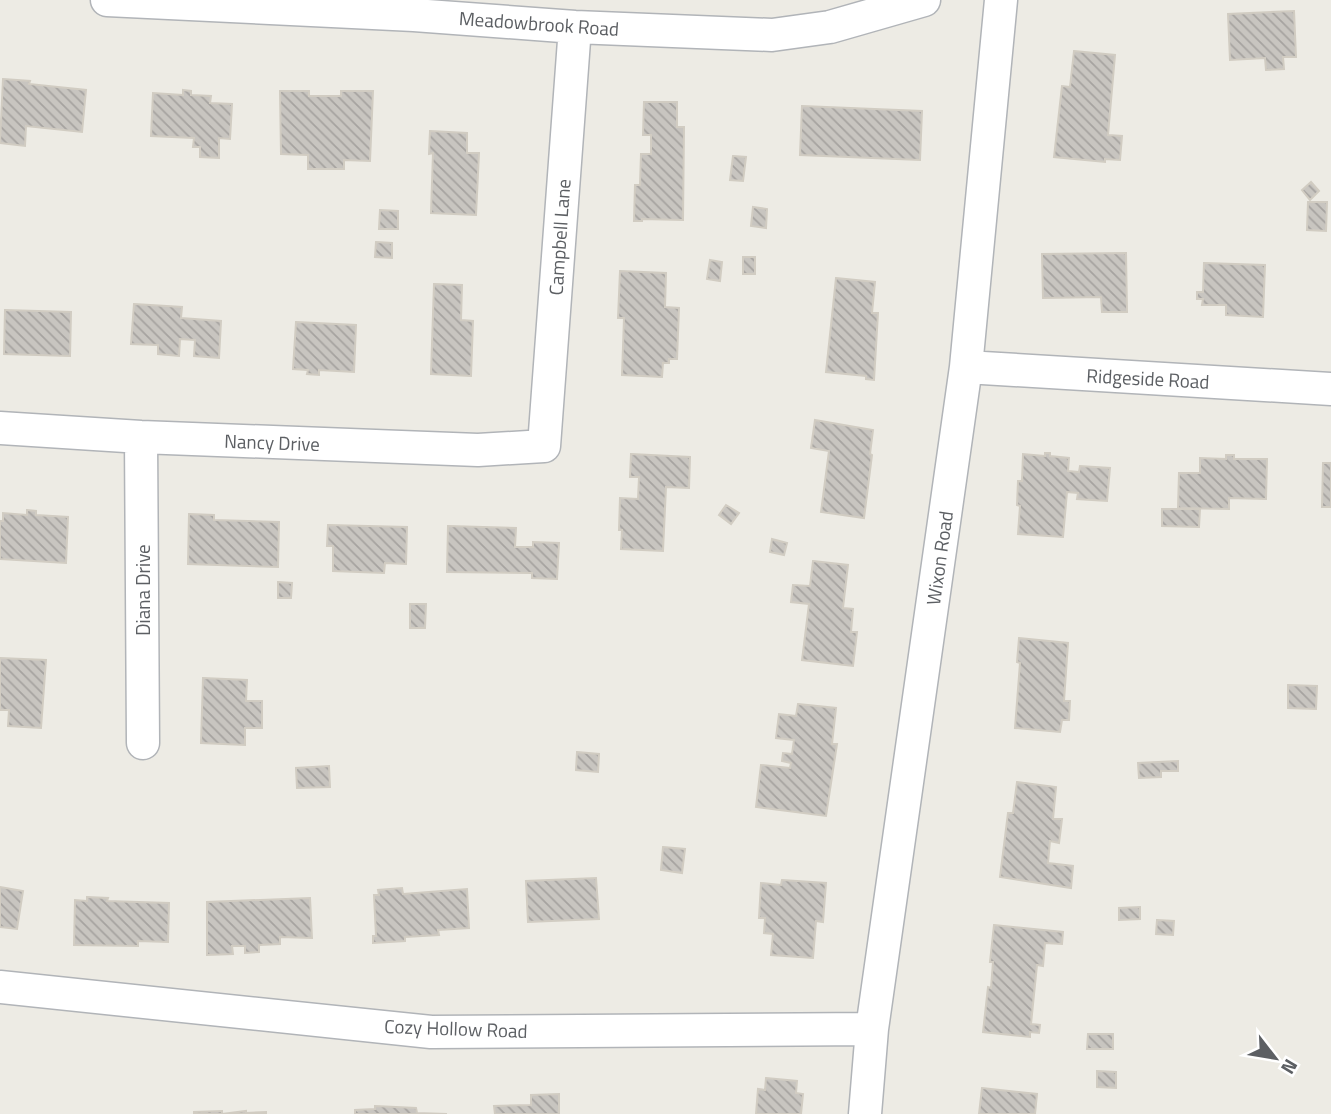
<svg xmlns="http://www.w3.org/2000/svg" width="1331" height="1114" viewBox="0 0 1331 1114" font-family="'Titillium Web',sans-serif">
<defs>
<pattern id="building-back-hatch" width="6" height="6" patternUnits="userSpaceOnUse" patternTransform="scale(1.75)"><rect width="6" height="6" fill="#c8c5c0"/><path d="M-1 5l2 2M0 0l6 6M5-1l2 2" fill="none" stroke="#a6a3a0"/></pattern>
</defs>
<rect width="100%" height="100%" fill="#edebe4"/>
<path fill="url(#building-back-hatch)" stroke="#d1ccc2" stroke-width="2" d="M 1294,11 L 1296,57 L 1283,57 L 1284,69 L 1266,70 L 1265,58 L 1230,60 L 1228,14 Z
M 1074,51 L 1115,55 L 1108,135 L 1122,136 L 1120,160 L 1105,159 L 1105,162 L 1054,157 L 1062,86 L 1070,87 Z
M 3,79 L 30,81 L 29,84 L 86,90 L 82,132 L 26,126 L 25,146 L 0,143 Z
M 183,90 L 191,91 L 191,95 L 211,96 L 210,103 L 232,104 L 230,139 L 219,138 L 219,158 L 200,157 L 200,147 L 193,147 L 194,138 L 151,136 L 153,93 L 183,95 Z
M 280,91 L 309,91 L 309,96 L 341,96 L 341,91 L 373,91 L 370,161 L 344,160 L 344,169 L 308,169 L 308,155 L 281,154 Z
M 644,102 L 677,102 L 677,127 L 684,127 L 683,220 L 642,219 L 642,221 L 634,221 L 635,185 L 640,185 L 641,154 L 651,154 L 651,135 L 643,135 Z
M 802,106 L 922,111 L 920,160 L 800,155 Z
M 430,131 L 467,133 L 467,153 L 479,153 L 476,215 L 431,213 L 433,153 L 429,154 Z
M 733,156 L 746,157 L 743,181 L 730,180 Z
M 1311,182 L 1319,191 L 1310,200 L 1302,190 Z
M 1308,202 L 1327,202 L 1326,231 L 1307,230 Z
M 753,207 L 767,209 L 766,228 L 751,226 Z
M 380,210 L 398,211 L 398,229 L 379,229 Z
M 376,242 L 392,243 L 392,258 L 375,257 Z
M 1126,253 L 1127,312 L 1102,312 L 1101,297 L 1043,298 L 1042,254 Z
M 743,257 L 755,257 L 755,274 L 743,274 Z
M 710,260 L 722,262 L 720,281 L 707,279 Z
M 1204,263 L 1265,265 L 1263,317 L 1226,315 L 1226,305 L 1202,305 L 1203,299 L 1197,299 L 1197,292 L 1203,292 Z
M 620,271 L 666,273 L 665,307 L 679,308 L 677,359 L 669,359 L 669,363 L 663,363 L 662,377 L 622,375 L 624,318 L 618,318 Z
M 836,278 L 875,282 L 872,313 L 878,313 L 874,380 L 866,379 L 866,376 L 826,372 Z
M 434,284 L 462,285 L 461,320 L 473,321 L 471,376 L 431,374 Z
M 134,304 L 182,307 L 181,318 L 221,321 L 219,358 L 194,356 L 195,340 L 180,339 L 179,356 L 158,354 L 158,345 L 131,344 Z
M 5,310 L 71,312 L 70,356 L 4,354 Z
M 296,322 L 356,325 L 354,372 L 319,370 L 319,375 L 307,374 L 308,370 L 293,369 Z
M 815,420 L 873,430 L 870,454 L 872,455 L 864,518 L 821,512 L 829,451 L 811,448 Z
M 1045,453 L 1050,453 L 1050,456 L 1069,458 L 1068,471 L 1079,472 L 1080,466 L 1110,468 L 1107,501 L 1077,499 L 1078,493 L 1067,492 L 1063,537 L 1018,534 L 1020,506 L 1017,505 L 1018,481 L 1022,481 L 1023,454 L 1045,456 Z
M 631,454 L 690,457 L 689,488 L 666,487 L 663,551 L 621,549 L 622,530 L 619,530 L 620,498 L 638,499 L 639,477 L 630,477 Z
M 1226,455 L 1234,455 L 1234,459 L 1267,459 L 1266,499 L 1229,498 L 1229,509 L 1178,508 L 1179,473 L 1200,473 L 1200,458 L 1226,459 Z
M 1323,463 L 1331,463 L 1331,507 L 1322,507 Z
M 726,505 L 739,513 L 731,524 L 719,515 Z
M 1162,509 L 1200,509 L 1199,527 L 1162,526 Z
M 27,510 L 36,511 L 36,515 L 68,517 L 66,563 L 0,559 L 0,521 L 3,521 L 3,513 L 27,515 Z
M 189,514 L 214,515 L 214,520 L 279,522 L 278,567 L 188,564 Z
M 328,525 L 407,527 L 406,564 L 385,563 L 384,573 L 333,571 L 333,546 L 327,546 Z
M 448,526 L 516,528 L 515,547 L 533,547 L 533,542 L 559,543 L 557,579 L 532,578 L 532,573 L 447,572 Z
M 772,539 L 787,543 L 784,555 L 770,552 Z
M 813,561 L 848,565 L 843,608 L 853,609 L 851,632 L 857,632 L 853,666 L 802,660 L 809,604 L 791,602 L 793,585 L 810,586 Z
M 278,582 L 292,583 L 291,598 L 278,598 Z
M 410,604 L 426,604 L 425,628 L 410,628 Z
M 1019,638 L 1068,643 L 1064,701 L 1070,701 L 1069,720 L 1062,720 L 1060,732 L 1015,728 L 1020,663 L 1017,662 Z
M 0,658 L 46,660 L 41,728 L 8,726 L 9,710 L 0,710 Z
M 203,678 L 247,680 L 246,701 L 262,701 L 262,728 L 245,728 L 245,745 L 201,743 Z
M 1288,685 L 1317,686 L 1316,709 L 1288,708 Z
M 798,704 L 836,708 L 832,744 L 837,744 L 826,816 L 756,807 L 761,765 L 790,768 L 791,763 L 782,761 L 783,753 L 792,754 L 794,740 L 776,738 L 779,714 L 796,716 Z
M 577,752 L 599,754 L 598,772 L 576,770 Z
M 1178,761 L 1178,771 L 1161,771 L 1161,777 L 1139,778 L 1138,763 Z
M 329,766 L 330,787 L 297,788 L 296,768 Z
M 1017,782 L 1056,787 L 1053,819 L 1062,819 L 1059,843 L 1050,841 L 1048,863 L 1073,866 L 1071,888 L 1000,877 L 1008,813 L 1013,813 Z
M 663,847 L 685,849 L 682,873 L 661,870 Z
M 596,878 L 599,919 L 528,922 L 526,881 Z
M 782,880 L 826,883 L 823,922 L 816,921 L 813,958 L 771,955 L 773,934 L 764,933 L 765,918 L 759,918 L 761,883 L 781,885 Z
M 0,887 L 23,891 L 17,929 L 0,927 Z
M 402,888 L 403,894 L 467,889 L 469,928 L 438,930 L 439,935 L 405,937 L 405,941 L 373,943 L 373,936 L 376,936 L 374,895 L 379,895 L 378,890 Z
M 87,897 L 108,898 L 107,901 L 169,903 L 168,942 L 138,941 L 138,946 L 74,945 L 75,900 L 87,901 Z
M 310,898 L 312,938 L 280,937 L 280,944 L 259,945 L 259,952 L 245,953 L 245,946 L 232,946 L 233,954 L 207,955 L 207,902 Z
M 1140,907 L 1140,919 L 1119,920 L 1119,908 Z
M 1157,920 L 1174,921 L 1173,935 L 1156,934 Z
M 994,925 L 1063,932 L 1062,944 L 1045,943 L 1043,966 L 1037,965 L 1031,1024 L 1040,1025 L 1039,1033 L 1030,1032 L 1030,1037 L 983,1032 L 988,987 L 991,988 L 993,962 L 990,962 Z
M 1088,1034 L 1113,1034 L 1113,1049 L 1087,1049 Z
M 1097,1071 L 1116,1072 L 1116,1088 L 1097,1087 Z
M 766,1078 L 797,1081 L 796,1093 L 803,1094 L 801,1114 L 756,1114 L 758,1089 L 765,1090 Z
M 982,1088 L 1037,1094 L 1035,1114 L 979,1114 Z
M 559,1094 L 559,1114 L 495,1114 L 494,1106 L 531,1105 L 531,1095 Z
M 375,1106 L 416,1108 L 417,1113 L 447,1114 L 355,1114 L 355,1110 L 375,1109 Z
M 222,1111 L 222,1114 L 246,1111 L 246,1113 L 266,1112 L 266,1114 L 194,1114 L 194,1112 Z"/>
<g fill="none" stroke-linecap="round" stroke-linejoin="round">
<defs>
<path id="minor" d="M 107,0 L 414,15 L 575,27 L 772,35 L 830,27 L 924,0
M 966,367 L 1331,389
M 0,428 L 141,437 L 478,450 L 544,446 L 575,27
M 141,437 L 143,743
M 0,987 L 431,1032 L 872,1029
M 865,1114 L 872,1029 L 966,367 L 1001,0"/>
</defs>
<use href="#minor" stroke="#b1b4b8" stroke-width="35"/>
<use href="#minor" stroke="#fff" stroke-width="32"/>
</g>
<g text-anchor="middle" dominant-baseline="central" stroke-width="7" stroke-linejoin="round" paint-order="stroke">
<g font-size="19" fill="#5c5f63" stroke="#fff">
<text transform="translate(539 23) rotate(4)">Meadowbrook Road</text>
<text transform="translate(559 237) rotate(-86)">Campbell Lane</text>
<text transform="translate(1148 378) rotate(3)">Ridgeside Road</text>
<text transform="translate(272 442) rotate(2)">Nancy Drive</text>
<text transform="translate(939 558) rotate(-82)">Wixon Road</text>
<text transform="translate(142 590) rotate(-90)">Diana Drive</text>
<text transform="translate(456 1028) rotate(2)">Cozy Hollow Road</text>
</g>
</g>
<g transform="translate(1275 1058) rotate(121)" stroke="#ffffff" stroke-width="5" paint-order="stroke">
<path d="M0-5L12 26L0 18L-12 26Z" fill="#5c5f63"/>
<text y="-10" font-size="19" font-weight="bold" text-anchor="middle" fill="#5c5f63">N</text>
</g>
</svg>
